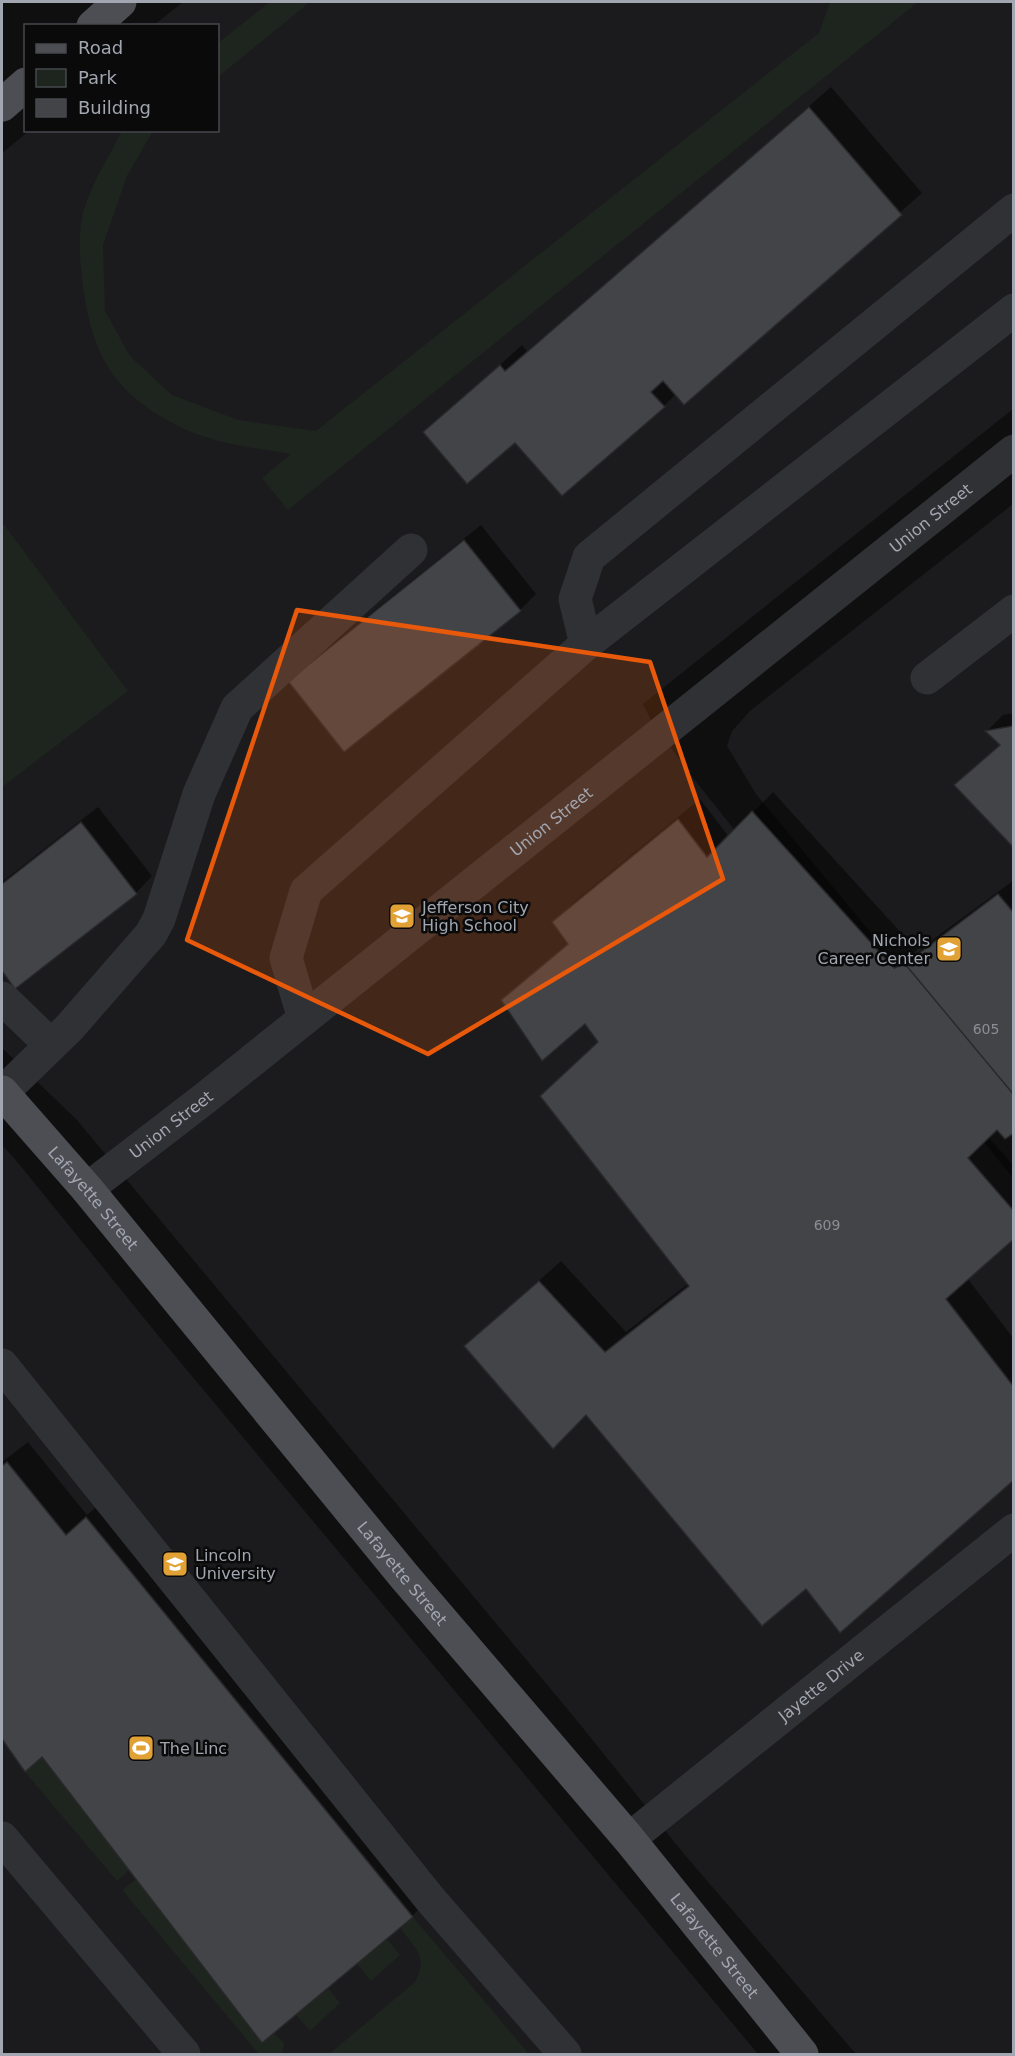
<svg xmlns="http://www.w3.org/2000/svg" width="1015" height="2056" viewBox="0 0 1015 2056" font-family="'DejaVu Sans',sans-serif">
<rect width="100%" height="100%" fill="#0f0f10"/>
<path fill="#1b1b1d" d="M 183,2 L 1013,2 L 1013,409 L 643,704 L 652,722 L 697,783 L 1013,1178 L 1013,2054 L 856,2054 L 684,1854 L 574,1717 L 76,1119 L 2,1048 L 2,153 L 29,131 L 218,130 L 218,26 L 154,25 Z
M 1013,504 L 1013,1105 L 756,794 L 727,746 L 732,731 L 750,711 Z
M 2,1145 L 15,1159 L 161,1339 L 758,2054 L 2,2054 Z"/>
<path fill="#1e241e" d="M 270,2 L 310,2 L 218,77 L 218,43 Z
M 830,2 L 918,2 L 288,510 L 262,478 L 291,454 C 257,448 221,445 189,431 C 118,398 93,362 83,286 C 80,264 78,239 82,217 C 88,190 109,156 122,131 L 153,131 L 127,176 L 103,245 L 105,311 L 130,356 L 172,395 L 238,420 L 316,431 L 819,33 Z
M 2,522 L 128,691 L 2,787 Z
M 42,1757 L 130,1869 L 117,1881 L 25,1772 Z
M 137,1878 L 263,2042 L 274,2033 L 284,2043 L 282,2054 L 259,2054 L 122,1890 Z
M 413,1917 L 529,2054 L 329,2054 L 415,1982 C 429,1957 415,1948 400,1928 Z
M 387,1939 L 400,1955 L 371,1981 L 357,1964 Z
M 328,1988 L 340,2003 L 310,2031 L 296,2015 Z"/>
<path fill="#0007" d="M 831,87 L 922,193 L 684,403 L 676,394 L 664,406 L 515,441 L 425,432 L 522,345 L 527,351 Z
M 481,525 L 536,594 L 520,610 L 306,665 Z
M 1014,713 L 1014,846 L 972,769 L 1001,744 L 987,731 L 1003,715 Z
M 773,792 L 915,948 L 921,946 L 902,965 L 906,965 L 927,944 L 1014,880 L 1014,1131 L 997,1128 L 988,1137 L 1014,1166 L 1014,1237 L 967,1278 L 1014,1339 L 1014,1478 L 807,1587 L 586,1413 L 466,1346 L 561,1261 L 626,1332 L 689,1283 L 599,1041 L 585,1022 L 503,1000 L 569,942 L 554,922 L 574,902 L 700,799 L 729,837 Z
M 98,807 L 152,876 L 136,893 L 15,987 L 2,969 L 2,882 Z
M 28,1442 L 87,1515 L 108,1497 L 433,1895 L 412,1916 L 262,2041 L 42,1754 L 25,1770 L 2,1737 L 2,1462 Z"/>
<path fill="#434448" stroke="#29292c" stroke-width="1.5" d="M 809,107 L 902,215 L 684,405 L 663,381 L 651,392 L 665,407 L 562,496 L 515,443 L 467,484 L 423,432 L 500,365 L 505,371 Z
M 464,540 L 521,611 L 344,752 L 288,681 Z
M 1012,726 L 1014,729 L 1014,848 L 954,785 L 1000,745 L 985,731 Z
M 752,811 L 894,968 L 905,964 L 1014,1095 L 1014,1133 L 1005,1139 L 997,1130 L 968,1158 L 1014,1211 L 1014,1239 L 946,1299 L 1014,1387 L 1014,1480 L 840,1633 L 806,1589 L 762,1626 L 586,1415 L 553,1449 L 464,1346 L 539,1281 L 605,1352 L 689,1286 L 540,1096 L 598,1042 L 585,1024 L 542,1061 L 501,1000 L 568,944 L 552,922 L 678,819 L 707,857 Z
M 81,822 L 137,894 L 15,989 L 2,971 L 2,884 Z
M 998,894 L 1014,913 L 1014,1095 L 905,964 Z
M 7,1462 L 66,1535 L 86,1517 L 413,1917 L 262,2043 L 42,1757 L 25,1772 L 2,1739 L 2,1466 Z"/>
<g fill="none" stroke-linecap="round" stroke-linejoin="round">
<g stroke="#303135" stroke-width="33">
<path d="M 586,644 L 575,599 L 589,557 L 1014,210"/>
<path d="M 927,678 L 1014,611"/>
<path d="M 2,998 L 51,1045"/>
<path d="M 304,1019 L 286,958 L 306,891 L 586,644 L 1014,310"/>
<path d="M 2,1093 L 69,1028 L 151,934 L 159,919 L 199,794 L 237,708 L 411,550"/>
<path id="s1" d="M 87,1189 L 204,1099 L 1014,451"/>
<path d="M 2,1365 L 430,1899 L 565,2054"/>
<path d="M 2,1838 L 184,2054"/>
<path id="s2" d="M 629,1839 L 1014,1530"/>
</g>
<g stroke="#4c4e53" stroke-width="33">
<path d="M 93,26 L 120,2"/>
<path d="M 2,105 L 26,84"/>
<path id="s3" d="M 2,1092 L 87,1189 L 404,1576 L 629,1839 L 802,2054"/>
</g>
</g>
<path fill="#e8590c" fill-opacity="0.2" stroke="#e8590c" stroke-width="4.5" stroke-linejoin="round" d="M 297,610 L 650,662 L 723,879 L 428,1054 L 187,940 Z"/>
<defs>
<symbol id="school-square" viewBox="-11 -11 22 22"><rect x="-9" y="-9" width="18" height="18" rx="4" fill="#e1a135" stroke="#0a0a0b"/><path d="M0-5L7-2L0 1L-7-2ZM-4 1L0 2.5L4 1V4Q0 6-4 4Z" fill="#fff"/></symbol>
<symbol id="university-square" viewBox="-11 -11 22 22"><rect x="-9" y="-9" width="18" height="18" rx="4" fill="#e1a135" stroke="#0a0a0b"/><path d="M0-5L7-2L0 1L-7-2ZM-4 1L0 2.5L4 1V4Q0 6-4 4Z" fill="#fff"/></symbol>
<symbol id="stadium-square" viewBox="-11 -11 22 22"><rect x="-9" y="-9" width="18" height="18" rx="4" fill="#e1a135" stroke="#0a0a0b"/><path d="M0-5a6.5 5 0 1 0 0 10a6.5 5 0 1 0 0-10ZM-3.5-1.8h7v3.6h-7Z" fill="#fff"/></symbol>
</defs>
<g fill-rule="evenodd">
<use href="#school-square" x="387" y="901" width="30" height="30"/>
<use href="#school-square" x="934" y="934" width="30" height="30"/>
<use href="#university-square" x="160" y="1549" width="30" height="30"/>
<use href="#stadium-square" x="126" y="1733" width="30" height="30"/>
</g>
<g text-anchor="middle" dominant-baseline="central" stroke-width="5" stroke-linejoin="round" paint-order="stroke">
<g font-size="14" fill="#8a8e96">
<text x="986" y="1029">605</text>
<text x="827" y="1225">609</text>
</g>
<g font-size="16" fill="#a1a6b0" stroke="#0a0a0b">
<text stroke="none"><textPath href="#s1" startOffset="1078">Union Street</textPath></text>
<text stroke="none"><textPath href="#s1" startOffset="592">Union Street</textPath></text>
<text stroke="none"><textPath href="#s1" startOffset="106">Union Street</textPath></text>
<text stroke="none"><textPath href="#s3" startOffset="140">Lafayette Street</textPath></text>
<text stroke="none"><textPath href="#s3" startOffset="626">Lafayette Street</textPath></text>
<text stroke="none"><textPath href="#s2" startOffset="246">Jayette Drive</textPath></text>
<text stroke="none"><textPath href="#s3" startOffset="1112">Lafayette Street</textPath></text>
</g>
<g font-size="16" fill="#a1a6b0" stroke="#0a0a0b" text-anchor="start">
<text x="422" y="907">Jefferson City<tspan x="422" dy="18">High School</tspan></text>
<text x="930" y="940" text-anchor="end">Nichols<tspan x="930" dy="18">Career Center</tspan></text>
<text x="195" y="1555">Lincoln<tspan x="195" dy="18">University</tspan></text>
<text x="160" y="1748">The Linc</text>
</g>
</g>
<rect width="1015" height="2056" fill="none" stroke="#a1a6b0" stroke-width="6"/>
<rect x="24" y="24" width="195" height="108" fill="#0a0a0b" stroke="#46484d" stroke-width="1.5"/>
<rect x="36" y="44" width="30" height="9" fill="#4c4e53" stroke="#46484d" stroke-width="1.5"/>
<text x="78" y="54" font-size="18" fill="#a1a6b0">Road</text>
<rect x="36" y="69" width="30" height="18" fill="#1e241e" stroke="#46484d" stroke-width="1.5"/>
<text x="78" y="84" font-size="18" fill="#a1a6b0">Park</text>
<rect x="36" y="99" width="30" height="18" fill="#434448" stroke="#46484d" stroke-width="1.5"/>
<text x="78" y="114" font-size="18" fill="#a1a6b0">Building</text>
</svg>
